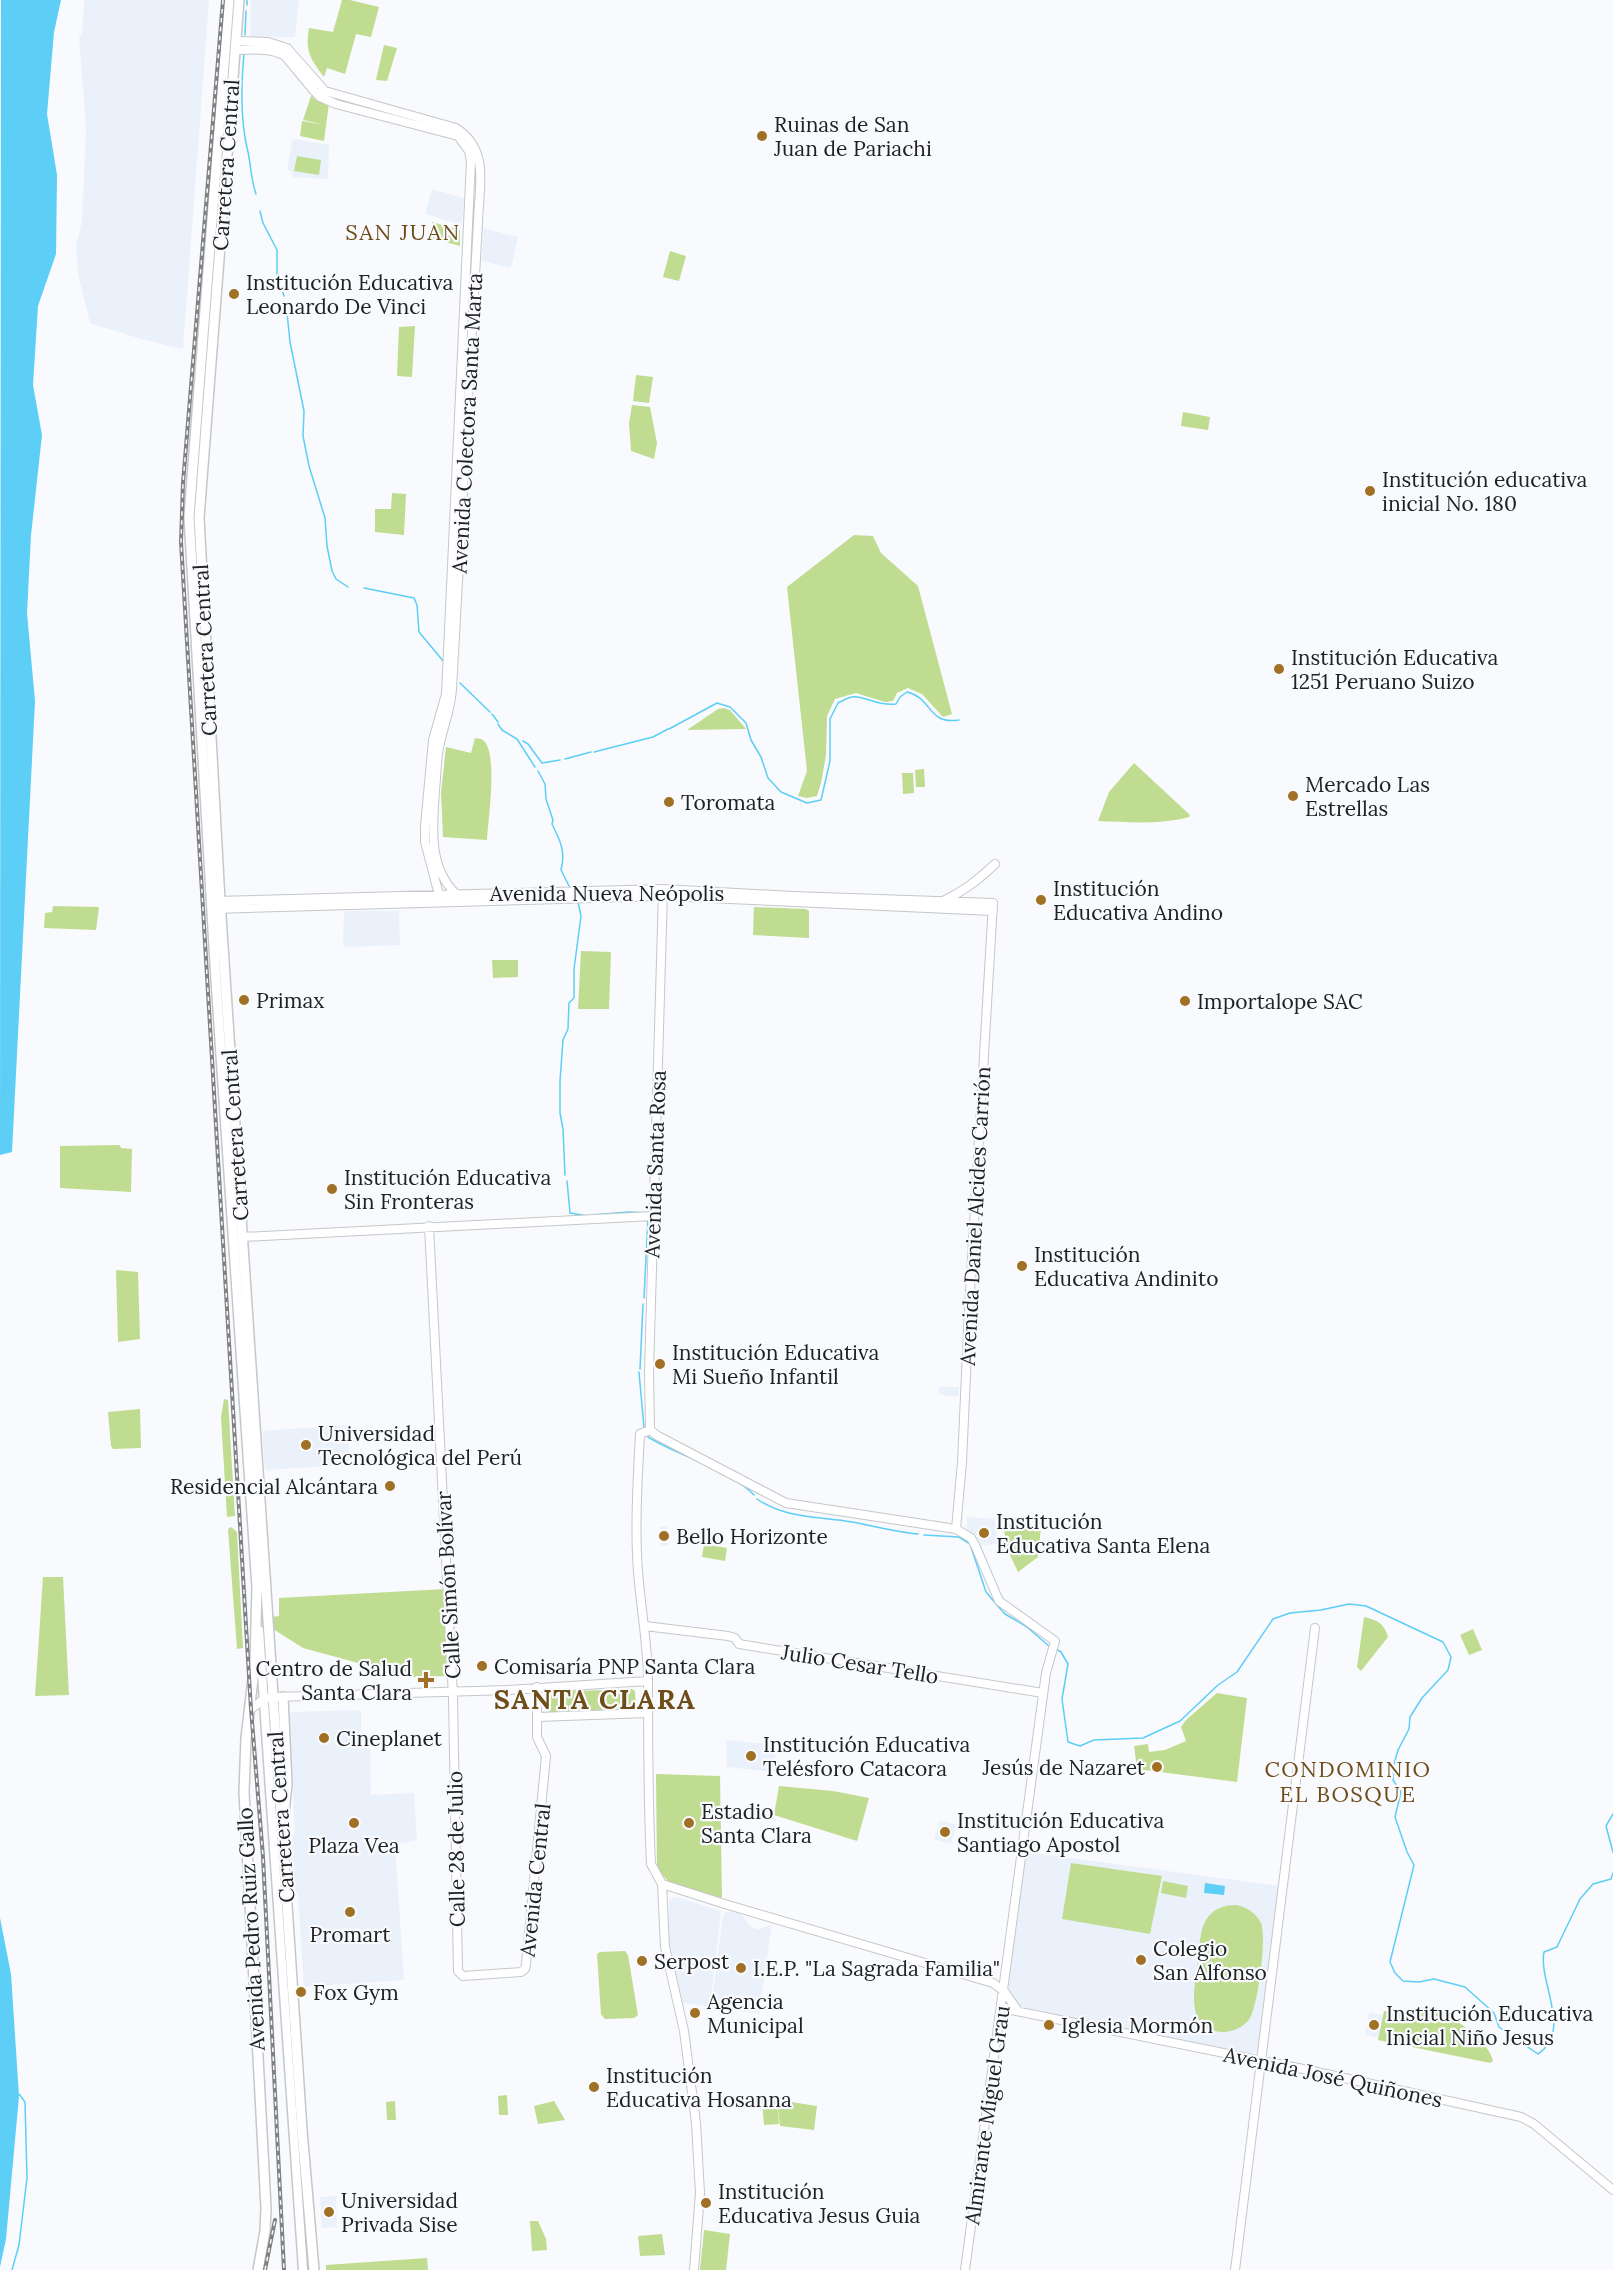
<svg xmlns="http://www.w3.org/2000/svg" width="1613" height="2270" viewBox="0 0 1613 2270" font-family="Lora,serif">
<rect width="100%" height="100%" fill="#f8fafd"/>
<path fill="#ebf1fb" d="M 84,0 L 209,0 L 183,349 L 141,339 L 90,323 L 78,274 L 76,245 L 82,221 L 86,129 L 79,36 L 82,34 Z
M 251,0 L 299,0 L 295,37 L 250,38 Z
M 293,139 L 329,145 L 328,179 L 292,177 L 293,173 L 287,169 Z
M 432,189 L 464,198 L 462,225 L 425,214 Z
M 483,228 L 518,237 L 511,268 L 482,261 Z
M 347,911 L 399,911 L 400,945 L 346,947 L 343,944 L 344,913 Z
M 939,1387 L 959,1387 L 959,1395 L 957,1397 L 943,1395 L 939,1393 Z
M 347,1425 L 350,1465 L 265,1470 L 262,1431 Z
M 967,1517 L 995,1519 L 998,1543 L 981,1546 L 977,1536 L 966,1531 Z
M 667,1526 L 668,1545 L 661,1546 L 660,1527 Z
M 361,1710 L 361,1744 L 370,1744 L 371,1795 L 414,1793 L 417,1840 L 395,1844 L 404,1980 L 304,1987 L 298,1896 L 293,1884 L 288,1846 L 295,1833 L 289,1712 Z
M 726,1740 L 776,1745 L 774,1772 L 727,1767 Z
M 940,1820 L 956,1825 L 951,1844 L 934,1839 Z
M 1026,1852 L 1279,1886 L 1260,2049 L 1253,2054 L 1089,2021 L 1083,2017 L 1080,2019 L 1019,2007 L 1007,1994 Z
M 677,1897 L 721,1911 L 710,2007 L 683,2003 L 669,1943 L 669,1900 Z
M 726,1912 L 736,1912 L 743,1916 L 749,1925 L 756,1929 L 761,1929 L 772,1924 L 759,2014 L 711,2007 L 723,1915 Z
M 1369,2012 L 1383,2015 L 1379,2038 L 1365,2035 Z
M 336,2196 L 337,2227 L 322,2228 L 320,2197 Z"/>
<path fill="#c0dc90" d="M 342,0 L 350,0 L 379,7 L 371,37 L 356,34 L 345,74 L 327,68 L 324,77 C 310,58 305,52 309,28 L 333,32 Z
M 384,45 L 397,48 L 387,81 L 376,80 Z
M 311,96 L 317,101 L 329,103 L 324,141 L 300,136 L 302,121 L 324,125 L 303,120 Z
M 297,156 L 321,160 L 319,175 L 294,171 Z
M 432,222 L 460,230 L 460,246 L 431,238 Z
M 670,251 L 686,256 L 679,281 L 663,277 Z
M 415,326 L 412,377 L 397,376 L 399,327 Z
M 636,375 L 653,377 L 649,403 L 633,401 Z
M 632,405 L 650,407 L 657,443 L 654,459 L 631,451 L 629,423 Z
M 1183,412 L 1210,417 L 1208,430 L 1181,426 Z
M 392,493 L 406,494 L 404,535 L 375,532 L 375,509 L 391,509 Z
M 854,535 L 873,536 L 881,553 L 918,586 L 952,714 L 943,717 L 922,694 L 908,688 L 897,693 L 893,701 L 885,702 L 856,693 L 835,699 L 827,716 L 826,755 L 821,783 L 817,796 L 807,798 L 798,796 L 807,771 L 787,587 Z
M 724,708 L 730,710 L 746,729 L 687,730 L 718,709 Z
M 475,738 C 479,739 481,738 484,741 C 498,754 488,821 487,840 L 443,837 L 441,793 L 446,747 L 471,753 Z
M 1134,763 L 1190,815 L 1189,817 C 1159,825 1129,822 1098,821 L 1109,792 Z
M 924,769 L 925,787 L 916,787 L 915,770 Z
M 902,773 L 913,773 L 914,793 L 903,794 Z
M 53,906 L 99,907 L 96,930 L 44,928 L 45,913 L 52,912 Z
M 754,907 L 806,909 L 809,911 L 809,938 L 753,935 Z
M 581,951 L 611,952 L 609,1009 L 578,1009 Z
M 492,960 L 518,960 L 518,977 L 493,978 Z
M 120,1145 L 121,1148 L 132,1149 L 131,1192 L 60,1188 L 60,1146 Z
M 116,1270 L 138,1272 L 140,1339 L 118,1342 Z
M 224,1399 L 228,1400 L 235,1516 L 227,1517 L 221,1417 Z
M 140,1409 L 141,1448 L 113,1449 L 111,1446 L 108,1412 Z
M 1003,1524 L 1041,1527 L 1038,1557 L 1018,1572 L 1007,1549 Z
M 231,1527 L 237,1532 L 243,1648 L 237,1649 L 228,1529 Z
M 704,1544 L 727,1548 L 725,1561 L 702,1557 Z
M 43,1577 L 63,1577 L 69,1695 L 35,1696 Z
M 445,1589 L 450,1676 L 413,1677 L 402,1675 L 303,1648 L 273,1629 L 272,1617 L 279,1616 L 279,1598 Z
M 1364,1617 C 1377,1620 1384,1623 1388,1637 L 1361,1671 L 1357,1667 Z
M 1473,1629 L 1482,1650 L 1469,1655 L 1460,1635 Z
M 632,1689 L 635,1691 L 636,1709 L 634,1711 L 551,1714 L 548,1712 L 547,1693 L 550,1692 Z
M 1217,1693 L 1247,1698 L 1237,1782 L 1137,1769 L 1134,1746 L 1148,1744 L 1149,1752 L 1165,1750 L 1186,1741 L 1181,1727 L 1186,1720 Z
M 656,1774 L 720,1776 L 722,1897 L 718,1899 L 669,1882 L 657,1869 Z
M 779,1786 L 833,1791 L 869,1798 L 857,1841 L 774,1815 Z
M 1071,1863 L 1162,1876 L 1150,1934 L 1062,1919 Z
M 1163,1881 L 1188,1886 L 1186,1898 L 1161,1893 Z
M 1236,1905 C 1247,1907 1256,1913 1261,1923 C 1267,1937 1258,2005 1250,2018 C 1244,2027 1233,2032 1223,2032 C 1183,2030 1195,1986 1198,1961 C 1200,1947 1199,1928 1208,1917 C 1215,1908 1225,1905 1236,1905 Z
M 625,1951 L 628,1955 L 638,2015 L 634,2018 L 605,2019 L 601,2014 L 597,1954 L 600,1952 Z
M 1430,2010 C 1450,2012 1489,2041 1493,2061 L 1490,2063 L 1378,2040 L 1384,2011 L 1412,2012 Z
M 507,2095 L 508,2115 L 499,2115 L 498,2096 Z
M 778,2100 L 817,2106 L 814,2130 L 780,2126 L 777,2102 L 779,2124 L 764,2125 L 762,2102 Z
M 395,2101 L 396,2120 L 387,2120 L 386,2102 Z
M 554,2101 L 565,2120 L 538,2124 L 534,2106 Z
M 530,2221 L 538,2221 L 546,2239 L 547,2250 L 532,2251 Z
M 704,2230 L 730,2234 L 726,2270 L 700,2270 Z
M 662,2234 L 665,2255 L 640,2256 L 638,2236 Z
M 427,2258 L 428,2270 L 326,2270 L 326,2265 Z"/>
<path fill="#5dcef5" d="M 1,0 L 61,0 L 54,32 L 47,114 L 57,175 L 56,254 L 38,306 L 33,385 L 42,435 L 31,535 L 27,613 L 35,701 L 12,1152 L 0,1155 Z
M 1205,1883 L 1225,1886 L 1224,1895 L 1204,1893 Z
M 0,1918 L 11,1974 L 19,2096 L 6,2239 L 0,2267 Z"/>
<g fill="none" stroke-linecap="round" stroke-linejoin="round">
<path stroke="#5dcef5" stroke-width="1.5" d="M 247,5 L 247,0
M 245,35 L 246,11
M 244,54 C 241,86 240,121 248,152 C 251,166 251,180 256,194
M 260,211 L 263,223 L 277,250 L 277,275 L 284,296
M 286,303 L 290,342 L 304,411 L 303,436 L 309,466 L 325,518 L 327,546 L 332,571 L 336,579 L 348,587
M 364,588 L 414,598 L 417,605 L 419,632 L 444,662
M 460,683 L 490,712
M 492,714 L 498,722
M 498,724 L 502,730 L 517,739 L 535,767
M 669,729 L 717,703 L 730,707 L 746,723 L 751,740 L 761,757 L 768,778 L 781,792 L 807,803 L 821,800 L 830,761 L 830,719 L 838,703 C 842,701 847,698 852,697 C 861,694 878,707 896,704 L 900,697 L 907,692 C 933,698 927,725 959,720
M 523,741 L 528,744 L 542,763 L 560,760
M 594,752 L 653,737 L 668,729
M 565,759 L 591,752
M 538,771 L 545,784 L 546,799 L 553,820 L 552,824 C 560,840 566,852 561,870 L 570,888
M 565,1175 L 563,1129 L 560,1113 L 560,1081 L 563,1040 L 568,1029 L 569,1003 L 574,998 L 574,969 L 581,916 L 578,902
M 567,1181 L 570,1213 L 588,1216
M 592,1215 L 629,1212 L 649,1213
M 644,1298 L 648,1218
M 640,1369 L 643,1304
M 639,1372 L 644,1428
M 648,1437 C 677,1455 732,1471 754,1495
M 757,1499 C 786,1519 819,1516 852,1522 C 874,1526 896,1532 918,1534
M 924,1535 L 959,1537 L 970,1544 L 986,1592 L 996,1604 L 1005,1614 L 1027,1627 L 1049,1646
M 1056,1649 L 1061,1652 L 1068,1664 L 1062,1699 L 1068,1742 L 1080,1746 L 1094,1740 L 1143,1738 L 1180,1721 L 1218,1685 L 1237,1672 L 1273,1619 L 1290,1613 L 1321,1610 L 1349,1604 L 1366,1606 L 1443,1642 L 1451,1657 L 1448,1670 L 1422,1698 L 1410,1717 L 1409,1729 L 1398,1750 L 1394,1764 L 1393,1780 L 1401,1792 L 1395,1817 L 1407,1852 L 1414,1865 L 1390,1962 L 1395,1973 L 1403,1981 L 1419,1982 L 1434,1979 L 1465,1987 L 1494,2013 L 1499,2027 L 1538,2054 C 1573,2031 1538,1982 1544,1952 L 1557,1947 L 1580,1899 L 1593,1884 L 1611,1879 L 1613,1873
M 1613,1814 L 1606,1826 L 1613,1852
M 12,2270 L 19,2245 L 27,2178 L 25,2102 L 19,2094"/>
<defs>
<path id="secondary" d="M 236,41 L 268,42 L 287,48 L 325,91 L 456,128 C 490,150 479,186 478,222 L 452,689 C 451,708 444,724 440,743 C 436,758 437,774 435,789 C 433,825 427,866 456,894
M 235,50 C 252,50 270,47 285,56 L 314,91 L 320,97 L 336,104 L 458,136 L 469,151 L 471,161 L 446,694 L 433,740 L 425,826 L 425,842 L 439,895
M 215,901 L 663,889 L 793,896 L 993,903 L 969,1308 L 962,1462 L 956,1529
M 943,901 C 964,891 978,880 995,864
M 215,909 L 663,896 L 993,911
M 429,1226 L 453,1697 L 458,1971 L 463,1976 L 521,1972 L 525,1969 L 526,1964 L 546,1756 L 537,1737 L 537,1687
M 242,1237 L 653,1216
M 650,1430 L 658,1436 L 786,1503 L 956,1529 L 971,1538 L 975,1545 L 999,1601 L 1055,1641 L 1046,1673 L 965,2270
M 650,1430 L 640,1434 C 638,1474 635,1513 637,1553 C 638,1596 648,1638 648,1681 C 648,1742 648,1803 651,1864 L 662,1884 L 665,1947 L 684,2031 L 696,2123 L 700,2193 L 694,2270
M 650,1430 L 649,1371 L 663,892
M 645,1626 L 728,1636 L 735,1638 L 739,1644 L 1043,1693
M 251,1709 L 264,1699 L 274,1697 L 508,1690 L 648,1681
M 538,1717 L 647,1713
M 662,1884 L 728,1905 L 993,1983 L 1004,1991 L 1018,2011
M 1001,2006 L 1011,2010 L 1308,2070 L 1521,2117 L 1534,2124 L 1613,2190
M 1235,2270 L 1315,1628"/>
<path id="primary" d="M 259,1630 L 303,2270"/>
<path id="highway" d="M 229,0 L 189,517 L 216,981 L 257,1588 L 255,1662 L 246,1738 L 244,1792 L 266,2208 L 265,2231 L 258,2270
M 239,0 L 199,518 L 220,901 L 302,2130 L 314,2270
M 283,1697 L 287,1784 L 284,1813"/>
</defs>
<use href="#secondary" stroke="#c5c7ca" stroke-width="10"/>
<use href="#primary" stroke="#c5c7ca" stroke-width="11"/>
<use href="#highway" stroke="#c5c7ca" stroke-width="12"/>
<use href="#secondary" stroke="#fff" stroke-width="8"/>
<use href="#primary" stroke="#fff" stroke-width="8"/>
<use href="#highway" stroke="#fff" stroke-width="9"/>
<defs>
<path id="rail" d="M 223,0 L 183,483 L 181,542 L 251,1709 L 263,1857 L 284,2270
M 265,2270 L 275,2220"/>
</defs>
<use href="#rail" stroke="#808183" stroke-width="4"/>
<use href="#rail" stroke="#f8fafd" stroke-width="1.5" stroke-dasharray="4.5" stroke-linecap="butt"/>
</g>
<g fill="#a07124" stroke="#f8fafd" stroke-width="2">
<circle cx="762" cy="136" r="6"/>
<circle cx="234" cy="294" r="6"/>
<circle cx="1370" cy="491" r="6"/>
<circle cx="1279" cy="669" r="6"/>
<circle cx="1293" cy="796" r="6"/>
<circle cx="669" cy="802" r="6"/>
<circle cx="1041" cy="900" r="6"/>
<circle cx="244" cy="1000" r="6"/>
<circle cx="1185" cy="1001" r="6"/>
<circle cx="332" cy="1189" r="6"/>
<circle cx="1022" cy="1266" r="6"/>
<circle cx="660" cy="1364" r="6"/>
<circle cx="306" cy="1445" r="6"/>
<circle cx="390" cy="1486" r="6"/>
<circle cx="984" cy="1533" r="6"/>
<circle cx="664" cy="1536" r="6"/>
<circle cx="482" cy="1666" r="6"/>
<path d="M423 1671h6v6h6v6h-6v6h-6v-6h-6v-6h6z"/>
<circle cx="324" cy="1738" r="6"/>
<circle cx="751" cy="1756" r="6"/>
<circle cx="1157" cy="1767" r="6"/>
<circle cx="354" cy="1823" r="6"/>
<circle cx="689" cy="1823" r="6"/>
<circle cx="945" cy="1832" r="6"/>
<circle cx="350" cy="1912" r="6"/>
<circle cx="1141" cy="1960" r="6"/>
<circle cx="642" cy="1961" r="6"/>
<circle cx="741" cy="1968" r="6"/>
<circle cx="301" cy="1992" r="6"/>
<circle cx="695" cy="2013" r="6"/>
<circle cx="1049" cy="2025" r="6"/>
<circle cx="1374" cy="2025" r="6"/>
<circle cx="594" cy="2087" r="6"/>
<circle cx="706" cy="2203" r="6"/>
<circle cx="329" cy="2212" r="6"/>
</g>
<g text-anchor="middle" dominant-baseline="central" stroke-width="4.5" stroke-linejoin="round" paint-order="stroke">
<g font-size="21" fill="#202122" stroke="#f8fafd" text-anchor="start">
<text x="774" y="124">Ruinas de San<tspan x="774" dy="24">Juan de Pariachi</tspan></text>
<text x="246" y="282">Institución Educativa<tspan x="246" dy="24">Leonardo De Vinci</tspan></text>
<text x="1382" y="479">Institución educativa<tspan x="1382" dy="24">inicial No. 180</tspan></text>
<text x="1291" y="657">Institución Educativa<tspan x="1291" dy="24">1251 Peruano Suizo</tspan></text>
<text x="1305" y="784">Mercado Las<tspan x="1305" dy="24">Estrellas</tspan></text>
<text x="681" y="802">Toromata</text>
<text x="1053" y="888">Institución<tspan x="1053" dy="24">Educativa Andino</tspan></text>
<text x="256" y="1000">Primax</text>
<text x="1197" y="1001">Importalope SAC</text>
<text x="344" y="1177">Institución Educativa<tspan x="344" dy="24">Sin Fronteras</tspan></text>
<text x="1034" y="1254">Institución<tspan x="1034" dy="24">Educativa Andinito</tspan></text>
<text x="672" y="1352">Institución Educativa<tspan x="672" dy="24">Mi Sueño Infantil</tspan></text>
<text x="318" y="1433">Universidad<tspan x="318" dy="24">Tecnológica del Perú</tspan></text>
<text x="378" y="1486" text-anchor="end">Residencial Alcántara</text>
<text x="996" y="1521">Institución<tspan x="996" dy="24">Educativa Santa Elena</tspan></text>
<text x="676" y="1536">Bello Horizonte</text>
<text x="494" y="1666">Comisaría PNP Santa Clara</text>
<text x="412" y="1668" text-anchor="end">Centro de Salud<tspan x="412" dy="24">Santa Clara</tspan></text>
<text x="336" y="1738">Cineplanet</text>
<text x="763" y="1744">Institución Educativa<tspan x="763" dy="24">Telésforo Catacora</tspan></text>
<text x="1145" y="1767" text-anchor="end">Jesús de Nazaret</text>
<text x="701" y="1811">Estadio<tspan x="701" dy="24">Santa Clara</tspan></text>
<text x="957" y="1820">Institución Educativa<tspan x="957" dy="24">Santiago Apostol</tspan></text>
<text x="354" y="1845" text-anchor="middle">Plaza Vea</text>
<text x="350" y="1934" text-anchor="middle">Promart</text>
<text x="1153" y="1948">Colegio<tspan x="1153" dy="24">San Alfonso</tspan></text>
<text x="654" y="1961">Serpost</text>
<text x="753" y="1968">I.E.P. "La Sagrada Familia"</text>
<text x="313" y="1992">Fox Gym</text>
<text x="707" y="2001">Agencia<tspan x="707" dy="24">Municipal</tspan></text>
<text x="1386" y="2013">Institución Educativa<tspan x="1386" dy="24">Inicial Niño Jesus</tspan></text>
<text x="1061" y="2025">Iglesia Mormón</text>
<text x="606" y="2075">Institución<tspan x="606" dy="24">Educativa Hosanna</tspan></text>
<text x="718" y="2191">Institución<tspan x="718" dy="24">Educativa Jesus Guia</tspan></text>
<text x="341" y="2200">Universidad<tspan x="341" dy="24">Privada Sise</tspan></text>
</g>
<g font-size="21" fill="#202122" stroke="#f8fafd">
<text transform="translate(226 165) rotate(-86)">Carretera Central</text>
<text transform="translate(467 423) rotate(-87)">Avenida Colectora Santa Marta</text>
<text transform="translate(205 650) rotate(-93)">Carretera Central</text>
<text x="607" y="893">Avenida Nueva Neópolis</text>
<text transform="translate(235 1135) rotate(-94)">Carretera Central</text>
<text transform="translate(655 1164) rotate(-88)">Avenida Santa Rosa</text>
<text transform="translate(975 1216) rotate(-87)">Avenida Daniel Alcides Carrión</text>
<text transform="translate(448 1585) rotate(-93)">Calle Simón Bolívar</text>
<text transform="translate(860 1664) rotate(9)">Julio Cesar Tello</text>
<text transform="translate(281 1817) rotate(-94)">Carretera Central</text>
<text transform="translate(456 1849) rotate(-91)">Calle 28 de Julio</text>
<text transform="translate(535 1880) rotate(-84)">Avenida Central</text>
<text transform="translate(251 1929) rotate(-93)">Avenida Pedro Ruiz Gallo</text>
<text transform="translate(1333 2077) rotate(12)">Avenida José Quiñones</text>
<text transform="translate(987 2115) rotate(-82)">Almirante Miguel Grau</text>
</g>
<g font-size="22" letter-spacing="1.5" fill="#6e4d19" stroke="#f8fafd">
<text x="403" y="232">SAN JUAN</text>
<text x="1348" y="1769">CONDOMINIO<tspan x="1348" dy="25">EL BOSQUE</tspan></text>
</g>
<g font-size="27" font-weight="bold" letter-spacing="1.5" fill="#6e4d19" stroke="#f8fafd">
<text x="595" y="1699">SANTA CLARA</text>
</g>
</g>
</svg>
